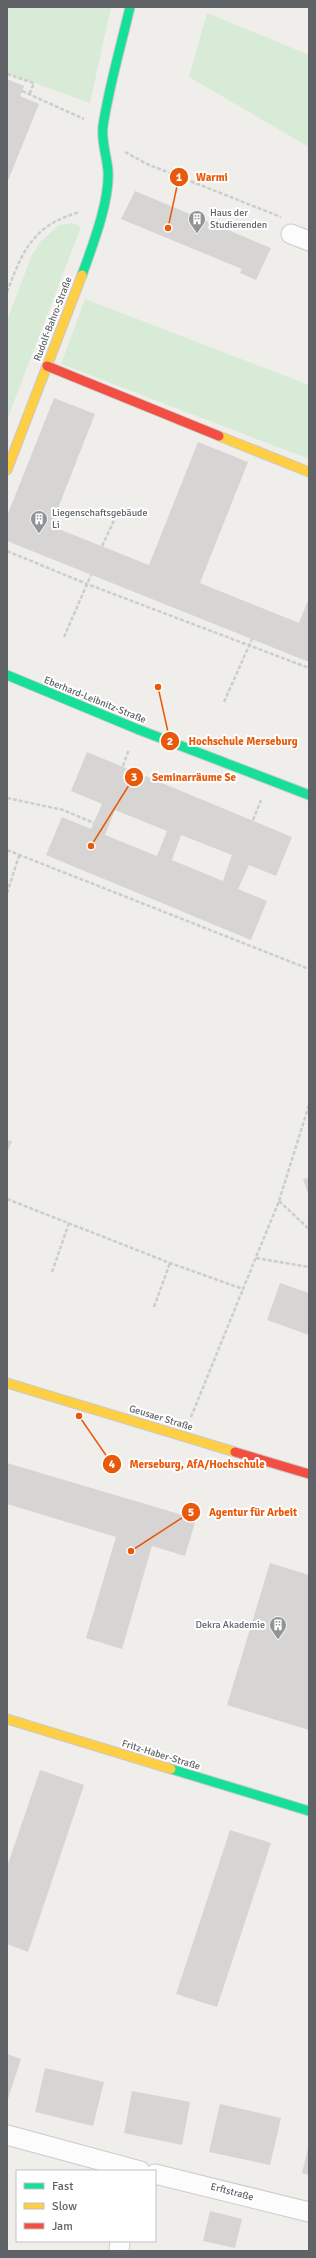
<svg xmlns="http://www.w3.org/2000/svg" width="316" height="2258" viewBox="0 0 316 2258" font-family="Signika,sans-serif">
<rect width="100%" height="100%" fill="#efeeea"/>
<path fill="#d8ebd6" d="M 7,7 L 111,7 L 90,103 L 7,73 Z
M 207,13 L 309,55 L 309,147 L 189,77 Z
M 72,223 L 81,227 L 7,420 L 7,320 L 32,255 L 41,241 L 59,225 Z
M 85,299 L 309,385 L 309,459 L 61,364 Z"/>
<path fill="#d6d5d3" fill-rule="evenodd" d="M 7,79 L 24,86 L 20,96 L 39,104 L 7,183 Z
M 135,191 L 271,248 L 256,280 L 240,273 L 242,269 L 121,219 Z
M 54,398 L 95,414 L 51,526 L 149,565 L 198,442 L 248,462 L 200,583 L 299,623 L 309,598 L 309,662 L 7,541 L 7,516 Z
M 87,752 L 292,837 L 276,876 L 249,865 L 238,889 L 267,901 L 251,940 L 46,855 L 62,817 L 91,829 L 102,804 L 71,791 ZM 115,810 L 167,831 L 157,856 L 105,835 ZM 181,835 L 232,855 L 223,881 L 172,860 Z
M 7,1140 L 12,1141 L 7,1153 Z
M 309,1178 L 309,1196 L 303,1179 Z
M 280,1283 L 309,1293 L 309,1335 L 267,1320 Z
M 7,1463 L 196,1519 L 185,1556 L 152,1546 L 122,1649 L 86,1638 L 116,1537 L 7,1504 Z
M 270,1563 L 309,1575 L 309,1730 L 227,1705 Z
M 40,1770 L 84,1785 L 28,1952 L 7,1944 L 7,1867 Z
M 230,1830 L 271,1843 L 217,2007 L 176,1994 Z
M 7,2054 L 21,2059 L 7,2102 Z
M 45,2068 L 104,2082 L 93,2126 L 35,2112 Z
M 132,2091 L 190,2102 L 182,2145 L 124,2133 Z
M 220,2104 L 281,2118 L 270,2165 L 209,2152 Z
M 309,2144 L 309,2175 L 302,2173 Z
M 210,2211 L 242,2219 L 235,2248 L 203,2241 Z"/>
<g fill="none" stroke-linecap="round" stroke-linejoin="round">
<defs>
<path id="street" d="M 291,234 L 309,241
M 7,2135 L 140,2171
M 155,2174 L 309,2212
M 119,2251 L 120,2241"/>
<path id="fast" d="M 82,275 C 92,247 110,201 108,171 C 107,156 101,142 103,126 C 109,86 121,46 130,7
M 7,675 L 137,729 L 309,795
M 171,1769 L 309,1811"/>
<path id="slow" d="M 219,436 L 309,472
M 7,470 L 82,275
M 7,1383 L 235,1452
M 7,1719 L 171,1769"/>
<path id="jam" d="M 47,366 L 219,436
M 235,1452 L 309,1474"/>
</defs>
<use href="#street" stroke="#cbcccc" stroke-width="21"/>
<use href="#fast" stroke="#cacacb" stroke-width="11"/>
<use href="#slow" stroke="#cacacb" stroke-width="11"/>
<use href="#jam" stroke="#cacacb" stroke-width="11"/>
<path stroke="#cacfcc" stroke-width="2.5" stroke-dasharray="4 2" stroke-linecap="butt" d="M 7,74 L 34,83 L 29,95
M 22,91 L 84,119
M 125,152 L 147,164 L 281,217
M 7,292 C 23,250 33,225 80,212
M 102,546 L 118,512
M 7,551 L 87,584 L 309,668
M 64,637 L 91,575
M 224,702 L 252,639
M 123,766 L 129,749
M 7,798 L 63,810 L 94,823
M 253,820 L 261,800
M 7,850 L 309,969
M 7,893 L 19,856
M 7,1199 L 170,1263 L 243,1289 L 279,1201 L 309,1105
M 279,1201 L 309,1229
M 256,1258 L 309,1267
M 52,1272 L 69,1223
M 154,1307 L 170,1263
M 191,1417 L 243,1289"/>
<use href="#street" stroke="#fdfcfc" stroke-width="19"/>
<use href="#fast" stroke="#16e098" stroke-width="9"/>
<use href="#slow" stroke="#ffcf43" stroke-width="9"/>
<use href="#jam" stroke="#f24e42" stroke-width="9"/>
</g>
<defs>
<symbol id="building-pin" viewBox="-11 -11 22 30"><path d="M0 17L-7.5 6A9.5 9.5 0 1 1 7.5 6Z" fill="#919496" stroke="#fff"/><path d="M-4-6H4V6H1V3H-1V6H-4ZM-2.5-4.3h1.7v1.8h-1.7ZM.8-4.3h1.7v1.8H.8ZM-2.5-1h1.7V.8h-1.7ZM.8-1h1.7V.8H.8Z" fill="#fff"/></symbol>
</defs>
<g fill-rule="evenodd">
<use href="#building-pin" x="187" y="209" width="20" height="27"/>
<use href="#building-pin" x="29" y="509" width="20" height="27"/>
<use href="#building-pin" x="268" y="1615" width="20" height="27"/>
</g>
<g text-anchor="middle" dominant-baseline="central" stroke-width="4" stroke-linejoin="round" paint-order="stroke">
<g font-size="10" fill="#5f6368" stroke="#fff" text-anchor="start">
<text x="210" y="213">Haus der<tspan x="210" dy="12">Studierenden</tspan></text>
<text x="52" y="513">Liegenschaftsgebäude<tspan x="52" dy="12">Li</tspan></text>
<text x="265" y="1625" text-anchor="end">Dekra Akademie</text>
</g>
<g font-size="10" fill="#5f6368" stroke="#fff">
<text transform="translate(53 319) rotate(-69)">Rudolf-Bahro-Straße</text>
<text transform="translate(95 700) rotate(22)">Eberhard-Leibnitz-Straße</text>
<text transform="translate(161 1418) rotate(17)">Geusaer Straße</text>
<text transform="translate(161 1755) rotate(17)">Fritz-Haber-Straße</text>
<text transform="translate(232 2192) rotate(15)">Erftstraße</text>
</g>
</g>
<path fill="none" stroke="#e8590c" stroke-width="1.5" d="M168 228L179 177M158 687L170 741M91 846L134 777M79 1416L112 1464M131 1551L191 1512"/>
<g fill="#e8590c" stroke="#fff" stroke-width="1.5">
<circle cx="168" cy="228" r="4"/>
<circle cx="158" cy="687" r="4"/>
<circle cx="91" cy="846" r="4"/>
<circle cx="79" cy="1416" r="4"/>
<circle cx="131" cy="1551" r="4"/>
<circle cx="179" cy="177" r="10"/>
<circle cx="170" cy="741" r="10"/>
<circle cx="134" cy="777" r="10"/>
<circle cx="112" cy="1464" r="10"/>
<circle cx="191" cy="1512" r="10"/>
</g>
<g font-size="12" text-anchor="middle" font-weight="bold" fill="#fff">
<text x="179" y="181">1</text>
<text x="170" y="745">2</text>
<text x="134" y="781">3</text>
<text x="112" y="1468">4</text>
<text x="191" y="1516">5</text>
</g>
<g font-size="11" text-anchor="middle" font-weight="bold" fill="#e8590c" stroke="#fff" stroke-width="4" stroke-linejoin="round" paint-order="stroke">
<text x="212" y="181">Warmi</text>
<text x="243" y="745">Hochschule Merseburg</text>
<text x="194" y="781">Seminarräume Se</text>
<text x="197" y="1468">Merseburg, AfA/Hochschule</text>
<text x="253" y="1516">Agentur für Arbeit</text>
</g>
<rect width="316" height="2258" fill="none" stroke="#5f6368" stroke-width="16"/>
<rect x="16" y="2170" width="140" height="72" fill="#ffffff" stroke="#bfc1c3"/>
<rect x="24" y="2183" width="20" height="6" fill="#16e098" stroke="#bfc1c3"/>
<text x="52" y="2190" font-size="12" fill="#5f6368">Fast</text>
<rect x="24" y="2203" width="20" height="6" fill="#ffcf43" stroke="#bfc1c3"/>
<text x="52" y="2210" font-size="12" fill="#5f6368">Slow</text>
<rect x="24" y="2223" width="20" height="6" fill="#f24e42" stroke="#bfc1c3"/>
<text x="52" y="2230" font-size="12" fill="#5f6368">Jam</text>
</svg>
